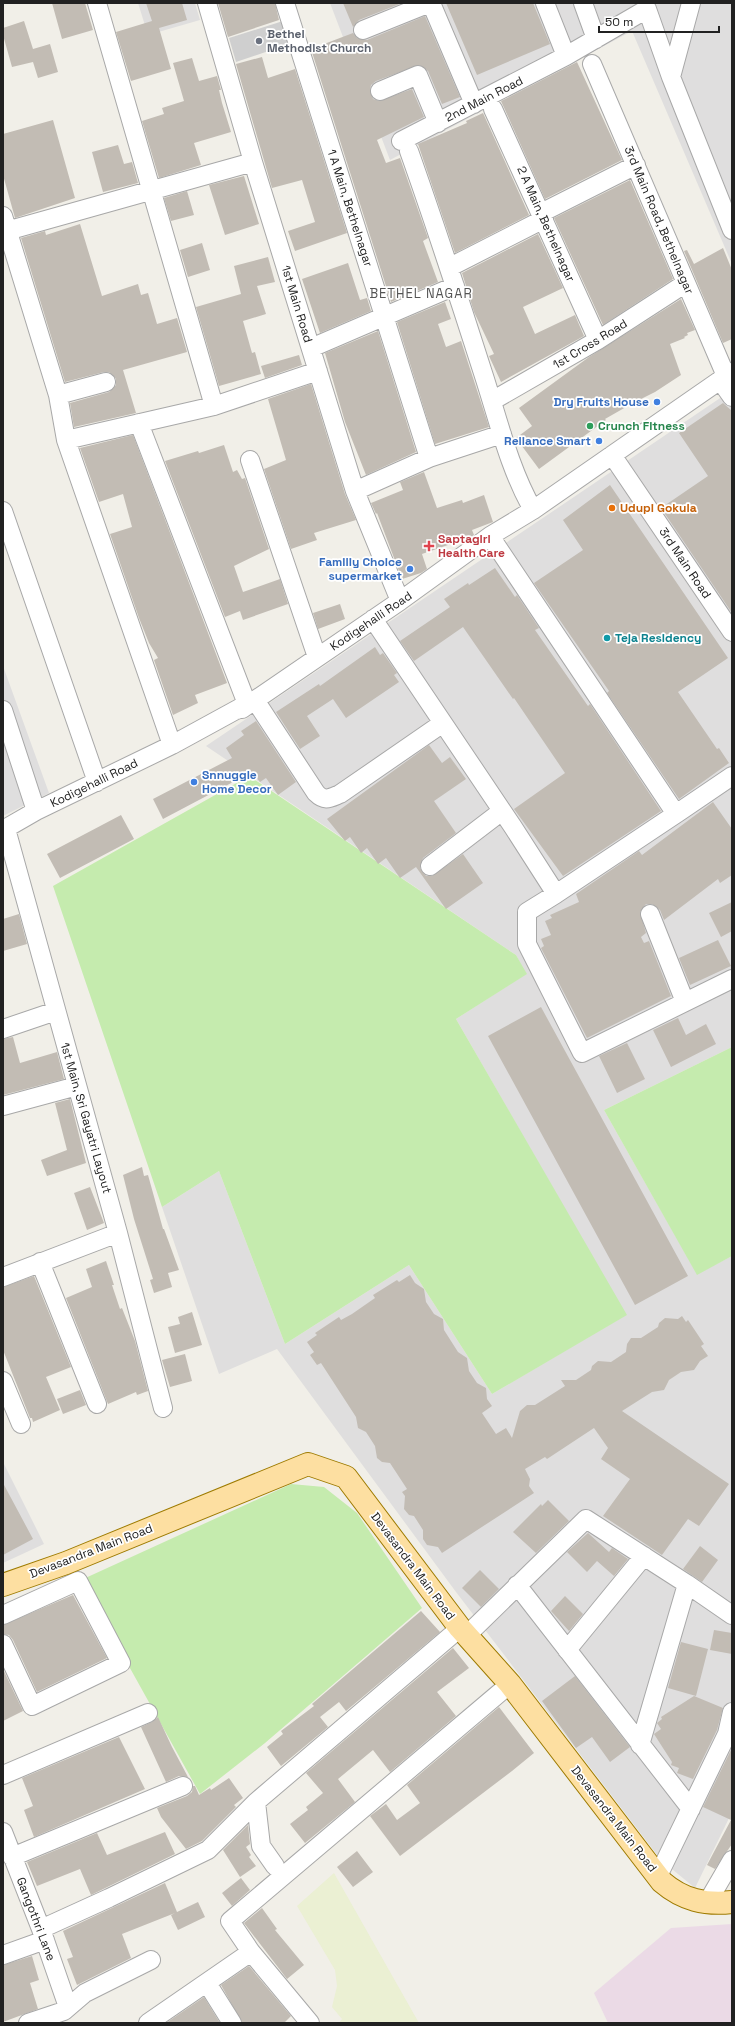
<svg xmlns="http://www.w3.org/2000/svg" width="735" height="2026" viewBox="0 0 735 2026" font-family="'Space Grotesk',sans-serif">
<rect width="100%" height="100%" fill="#f1efe8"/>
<path fill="#dfdede" d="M 138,3 L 195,3 L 200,20 L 148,35 Z
M 330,3 L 732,3 L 732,264 L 632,31 L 390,160 Z
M 732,390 L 732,1047 L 604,1110 L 697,1274 L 732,1256 L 732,1812 L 695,1888 L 661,1860 L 456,1592 L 277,1349 L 219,1374 L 162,1207 L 219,1171 L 285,1344 L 409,1265 L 492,1394 L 626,1315 L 456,1019 L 526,974 L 516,955 L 206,746 Z
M 3,666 L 49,793 L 3,816 Z
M 3,1462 L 44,1544 L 3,1563 Z"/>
<path fill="#ebdae6" d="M 732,1924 L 732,2023 L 608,2023 L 594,1993 L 671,1928 Z"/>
<path fill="#cfcfcf" d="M 283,21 L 289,44 L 236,62 L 229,38 Z"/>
<path fill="#ebf0d3" d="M 334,1873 L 419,2023 L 339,2023 L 342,2019 L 332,2007 L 337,1986 L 335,1970 L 297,1906 Z"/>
<path fill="#c5ebae" d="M 249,776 L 516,955 L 527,974 L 456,1019 L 627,1315 L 492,1394 L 409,1265 L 285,1344 L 219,1171 L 162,1207 L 53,886 Z
M 732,1047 L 732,1256 L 697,1275 L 604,1110 Z
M 291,1484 L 324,1487 L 357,1513 L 422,1608 L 265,1743 L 200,1794 L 81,1580 Z"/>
<path fill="#c2bcb4" d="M 52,3 L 85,3 L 93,30 L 62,39 Z
M 146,3 L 182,3 L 187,20 L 159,28 L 171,69 L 131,81 L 116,32 L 152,21 Z
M 218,3 L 275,3 L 279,20 L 228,37 Z
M 343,3 L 402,3 L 359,20 L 353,27 Z
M 446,3 L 533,3 L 550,44 L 477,75 Z
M 425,16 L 460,97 L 442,104 L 428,71 L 419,65 L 376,81 L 371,85 L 370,90 L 373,99 L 379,101 L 412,89 L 424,117 L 377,140 L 386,163 L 400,158 L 428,238 L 423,241 L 438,282 L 391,302 L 311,49 L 353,33 L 357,38 L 367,40 Z
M 24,21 L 33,49 L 50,44 L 58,72 L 38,78 L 33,62 L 12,67 L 3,35 L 3,28 Z
M 262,57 L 268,78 L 295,69 L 347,233 L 295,251 L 288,231 L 315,222 L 302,180 L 272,188 L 236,64 Z
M 192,58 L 199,81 L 217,76 L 221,90 L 219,90 L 222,103 L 231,132 L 194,143 L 201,165 L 159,178 L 142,121 L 164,114 L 162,108 L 184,101 L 173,63 Z
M 577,62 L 622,160 L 545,199 L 501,101 Z
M 483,113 L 529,215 L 455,253 L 418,144 L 467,123 L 466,121 Z
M 53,120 L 75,198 L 15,218 L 3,175 L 3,134 Z
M 118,145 L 124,164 L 132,162 L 138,183 L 103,192 L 92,152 Z
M 244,176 L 259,224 L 225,235 L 209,185 Z
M 630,180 L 673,279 L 603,325 L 554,218 Z
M 187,191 L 194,215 L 171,221 L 164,198 Z
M 80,224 L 102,296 L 138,284 L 141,295 L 148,293 L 157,324 L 177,318 L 187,352 L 123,370 L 136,413 L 74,427 L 70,403 L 109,392 L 116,385 L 116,379 L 109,372 L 104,372 L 65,382 L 21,238 L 45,231 L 46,235 Z
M 538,234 L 563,288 L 523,307 L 535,334 L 575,315 L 584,336 L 501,382 L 489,356 L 494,354 L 474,312 L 462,273 Z
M 202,243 L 210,270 L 188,277 L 180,250 Z
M 723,248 L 732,270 L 732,339 L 723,343 L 684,251 L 687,250 L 694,264 Z
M 268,257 L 275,282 L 257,286 L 266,314 L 243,321 L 252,353 L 255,352 L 261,374 L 219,386 L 196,307 L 241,294 L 234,266 Z
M 348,263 L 360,300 L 367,298 L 371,311 L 320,333 L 302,279 Z
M 681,299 L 695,330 L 687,333 L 688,335 L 684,337 L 685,338 L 670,344 L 681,375 L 655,392 L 633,403 L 605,419 L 606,420 L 539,469 L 516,438 L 532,426 L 519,408 L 589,357 Z
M 445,302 L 451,319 L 438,324 L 446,347 L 461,341 L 489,427 L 435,444 L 397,322 Z
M 378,331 L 416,452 L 366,475 L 345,422 L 325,353 Z
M 299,355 L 302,365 L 265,378 L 261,366 Z
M 311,384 L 345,494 L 356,520 L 314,533 L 317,540 L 291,549 L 264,469 L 286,460 L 268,399 Z
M 723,403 L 732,411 L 732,613 L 661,508 L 708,476 L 679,433 Z
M 133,435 L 227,683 L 195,695 L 198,703 L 173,715 L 154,660 L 158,658 L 149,643 L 139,618 L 110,534 L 132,527 L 123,494 L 99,502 L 80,448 Z
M 224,445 L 233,472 L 237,470 L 242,479 L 245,478 L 269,549 L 234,566 L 243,592 L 280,579 L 288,604 L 243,620 L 240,611 L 225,617 L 165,461 L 198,451 L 199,453 Z
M 424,472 L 437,508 L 462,500 L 463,503 L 484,495 L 493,522 L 472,530 L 474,535 L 471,537 L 422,554 L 427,569 L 421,573 L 402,579 L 377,513 L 376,514 L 371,503 L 403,490 L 400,482 Z
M 610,485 L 728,658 L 678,692 L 717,749 L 719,748 L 729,763 L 679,799 L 607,693 L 609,691 L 534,583 L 583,550 L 563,520 Z
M 495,568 L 515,597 L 517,595 L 539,628 L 535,630 L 588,706 L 590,704 L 661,811 L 563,876 L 514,809 L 565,773 L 514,698 L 513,699 L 463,627 L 414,661 L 400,641 L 450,607 L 444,599 L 468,583 L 469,585 Z
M 340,604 L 345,619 L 318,629 L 313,613 Z
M 375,647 L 380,655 L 383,653 L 397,673 L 394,675 L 399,682 L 346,718 L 333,699 L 307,716 L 320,736 L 300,749 L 276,712 L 319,684 L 320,686 Z
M 256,721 L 296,782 L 278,795 L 266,778 L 260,782 L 252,772 L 163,819 L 153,799 L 232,758 L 226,748 L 244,735 L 241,731 Z
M 429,745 L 442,763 L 450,757 L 466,779 L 434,801 L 456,833 L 423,858 L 420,868 L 426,876 L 432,876 L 463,854 L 483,883 L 446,909 L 416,867 L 400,878 L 386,858 L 378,864 L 367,848 L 361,853 L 350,837 L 345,841 L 327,819 Z
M 713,802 L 732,829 L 732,875 L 720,883 L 718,879 L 664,920 L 660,910 L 652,904 L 646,904 L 640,912 L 646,933 L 641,937 L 644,943 L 649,941 L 671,996 L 587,1038 L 541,948 L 544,946 L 541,939 L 551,935 L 545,921 L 552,918 L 550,915 L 579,902 L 576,894 L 639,851 L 642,855 Z
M 121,815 L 134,839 L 60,878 L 47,854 Z
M 732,902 L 732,931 L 721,937 L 709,913 Z
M 19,914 L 27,944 L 3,951 L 3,919 Z
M 718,940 L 731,966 L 690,985 L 679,958 Z
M 541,1007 L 688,1276 L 635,1305 L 488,1036 Z
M 678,1018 L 686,1035 L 706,1024 L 716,1044 L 671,1067 L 653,1030 Z
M 13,1037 L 20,1063 L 57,1052 L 64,1079 L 3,1095 L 3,1039 Z
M 627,1043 L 645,1079 L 617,1093 L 599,1056 Z
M 70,1099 L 86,1163 L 47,1176 L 41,1160 L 67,1150 L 55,1103 Z
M 142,1167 L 144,1176 L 148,1175 L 163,1229 L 164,1229 L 179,1270 L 168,1273 L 172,1287 L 154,1293 L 150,1280 L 153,1279 L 134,1219 L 123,1175 Z
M 90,1187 L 104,1223 L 87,1230 L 74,1193 Z
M 106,1261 L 114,1285 L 112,1285 L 120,1309 L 122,1308 L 135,1341 L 148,1391 L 137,1395 L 136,1392 L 108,1404 L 66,1298 L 92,1287 L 86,1269 Z
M 410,1275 L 415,1283 L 424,1289 L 426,1302 L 434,1314 L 443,1319 L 444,1330 L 458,1352 L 467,1358 L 469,1371 L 477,1383 L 486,1388 L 487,1399 L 492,1406 L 482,1413 L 496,1434 L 506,1428 L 512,1438 L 520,1411 L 527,1405 L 535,1405 L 565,1386 L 561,1380 L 576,1380 L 591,1370 L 592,1366 L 598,1361 L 611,1362 L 626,1352 L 627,1344 L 631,1338 L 641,1338 L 658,1327 L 659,1323 L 665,1318 L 678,1319 L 682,1316 L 686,1322 L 688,1320 L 704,1344 L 701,1346 L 708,1356 L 700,1361 L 694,1370 L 681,1372 L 669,1380 L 664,1390 L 652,1392 L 622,1411 L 729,1484 L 699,1526 L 688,1519 L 662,1555 L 603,1516 L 630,1479 L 601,1459 L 608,1448 L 594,1428 L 547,1459 L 545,1457 L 525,1469 L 530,1479 L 529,1486 L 534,1493 L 442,1553 L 438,1547 L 427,1545 L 423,1539 L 423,1530 L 414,1516 L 409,1515 L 404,1509 L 405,1496 L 402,1492 L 407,1489 L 390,1463 L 382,1462 L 377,1458 L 375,1446 L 366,1432 L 358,1428 L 356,1417 L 321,1363 L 317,1365 L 310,1355 L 314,1352 L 307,1342 L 317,1335 L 315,1333 L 339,1317 L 341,1320 L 352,1314 L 375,1298 L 373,1295 L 397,1280 L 399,1282 Z
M 34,1276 L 71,1367 L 46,1377 L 60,1410 L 33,1422 L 32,1418 L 30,1418 L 3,1350 L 3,1287 Z
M 192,1312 L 202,1345 L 175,1353 L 168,1327 L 180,1324 L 178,1317 Z
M 185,1354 L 192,1381 L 170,1387 L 162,1360 Z
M 80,1390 L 86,1405 L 63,1414 L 57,1399 Z
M 3,1483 L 33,1539 L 3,1555 Z
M 548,1500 L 569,1521 L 536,1553 L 513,1532 L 541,1504 L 542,1506 Z
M 588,1533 L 609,1552 L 612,1548 L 628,1559 L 614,1576 L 597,1561 L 587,1572 L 567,1552 Z
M 700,1546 L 718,1560 L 702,1582 L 683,1569 Z
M 480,1570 L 499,1589 L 481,1607 L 462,1588 Z
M 73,1595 L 107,1658 L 37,1692 L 13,1640 L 9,1635 L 3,1634 L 3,1625 Z
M 565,1596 L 583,1614 L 569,1631 L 551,1611 Z
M 421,1611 L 440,1632 L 346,1711 L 339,1702 L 320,1717 L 328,1727 L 281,1766 L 267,1747 L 283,1734 L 281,1731 L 314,1706 L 312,1704 Z
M 714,1630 L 732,1633 L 732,1654 L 710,1650 Z
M 681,1642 L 708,1649 L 696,1696 L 668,1688 Z
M 453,1648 L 469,1668 L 437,1692 L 456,1716 L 390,1772 L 373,1750 L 338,1779 L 355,1802 L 305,1843 L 290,1824 L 308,1810 L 306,1807 L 323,1793 L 306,1773 Z
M 3,1669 L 23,1711 L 3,1721 Z
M 575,1676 L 630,1747 L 610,1762 L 592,1737 L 576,1748 L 542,1701 Z
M 694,1696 L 723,1708 L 717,1730 L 693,1779 L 677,1773 L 679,1768 L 671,1765 L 672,1762 L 654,1734 L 661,1729 L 657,1723 L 662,1719 L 661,1717 Z
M 499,1707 L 534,1753 L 512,1771 L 400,1856 L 370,1816 L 386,1804 L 397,1820 L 420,1803 L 407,1785 Z
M 158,1717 L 172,1747 L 188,1777 L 179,1776 L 166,1782 L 141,1727 L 152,1722 Z
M 119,1737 L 145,1789 L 34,1837 L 24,1810 L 33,1806 L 22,1778 Z
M 732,1748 L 732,1844 L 715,1869 L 707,1865 L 731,1820 L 703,1807 Z
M 229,1778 L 243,1798 L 234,1805 L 236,1807 L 202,1841 L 186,1849 L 161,1817 L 157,1808 L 187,1796 L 192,1792 L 193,1786 L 195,1786 L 199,1795 L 210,1788 L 211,1790 Z
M 248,1825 L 250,1844 L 246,1847 L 251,1855 L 249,1857 L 256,1866 L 240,1877 L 223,1850 Z
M 165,1832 L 175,1854 L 91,1895 L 80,1869 L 37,1886 L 27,1862 L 97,1833 L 107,1855 Z
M 357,1851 L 373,1872 L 353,1887 L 337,1867 Z
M 241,1878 L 250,1890 L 232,1906 L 222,1893 Z
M 165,1883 L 177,1912 L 198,1902 L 205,1917 L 178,1930 L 171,1915 L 175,1913 L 122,1934 L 131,1958 L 77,1985 L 67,1959 L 73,1957 L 63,1931 Z
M 262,1908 L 277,1929 L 275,1930 L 304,1965 L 287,1979 L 244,1923 Z
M 32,1956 L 39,1980 L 30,1983 L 38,2009 L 3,2022 L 3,1965 Z
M 249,1966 L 291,2016 L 284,2023 L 242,2023 L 221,1985 Z
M 204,1997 L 220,2023 L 166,2023 Z"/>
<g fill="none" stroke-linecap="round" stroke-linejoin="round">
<defs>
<path id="minor" d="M 97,3 L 214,406
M 207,3 L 253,162 L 355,491 L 400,601
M 285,3 L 429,458
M 431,3 L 474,104
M 545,3 L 566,56
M 583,3 L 596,39
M 363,30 L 430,3
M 592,64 L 726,376
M 671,77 L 691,3
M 380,91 L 418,75 L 438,123
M 493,109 L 598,340
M 401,141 L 566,56 L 647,9 L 671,77 L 732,230
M 409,151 C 435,224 459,298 483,373 C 498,419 509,468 533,510
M 541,213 L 636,165
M 3,216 L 58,395 L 66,440
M 3,232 L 253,162
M 450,267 L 544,219
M 311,348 L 455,286
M 720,380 L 732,397
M 58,395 L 106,382
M 492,401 L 598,340 L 686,283
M 139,423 L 247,704 L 237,710
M 612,455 L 732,632
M 250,460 L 317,657
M 355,491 L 429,458 L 502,434
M 3,511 L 97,782
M 490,536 L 676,814 L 732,776
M 373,619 L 513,827 L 556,894 L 676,814
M 255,700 L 316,793 C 325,802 330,798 340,794 L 443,723
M 3,710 L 36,811
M 172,745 L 66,440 L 214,406 L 318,371
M 6,829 L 118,1233 L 163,1408
M 3,830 L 36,811 L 172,745 L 247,704 L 242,709 L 400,601 L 490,536 L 533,510 L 732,372
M 430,866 L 502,811
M 556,894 L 527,912 L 527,944 L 582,1053 L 732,979
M 650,914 L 685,1002
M 3,1029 L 56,1011
M 3,1106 L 77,1086
M 40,1262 L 97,1404
M 3,1277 L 118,1233
M 3,1381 L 21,1424
M 687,1584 L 732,1615
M 517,1585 L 691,1809
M 3,1615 L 78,1581 L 121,1663 L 32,1706 L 3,1644
M 467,1635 L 586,1519 L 687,1584 L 640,1745
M 567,1650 L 644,1556
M 3,1775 L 148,1713
M 256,1802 L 261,1846 L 275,1866
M 3,1832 L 41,1929 L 68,2007
M 12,1857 L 183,1786
M 658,1876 L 727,1734 L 732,1712
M 707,1903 L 732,1860
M 41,1929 L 109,1898 L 208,1850 L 256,1802 L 460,1628
M 3,1955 L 45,1940
M 207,1983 L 232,2023
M 28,2023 L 64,2011 L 85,1993 L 151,1960
M 148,2023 L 251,1952
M 310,2023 L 251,1952 L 230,1921 L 510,1684"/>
<path id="major" d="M 3,1585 L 66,1563 L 308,1464 L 346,1477 L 460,1628 L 510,1684 L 662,1882 C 683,1900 705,1905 732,1902"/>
</defs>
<use href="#minor" stroke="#a8a8a8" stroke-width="20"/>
<use href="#major" stroke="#9e7b00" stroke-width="24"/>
<use href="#minor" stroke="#fff" stroke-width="18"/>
<use href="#major" stroke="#fddfa1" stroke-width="22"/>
</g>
<circle fill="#6b7280" stroke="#fff" stroke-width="1.5" cx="259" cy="41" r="4"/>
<g fill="#3f7fe0" stroke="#fff" stroke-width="1.5">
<circle cx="657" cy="402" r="4"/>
<circle cx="599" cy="441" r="4"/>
<circle cx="410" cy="569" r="4"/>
<circle cx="194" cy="782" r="4"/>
</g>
<circle fill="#2e9e5b" stroke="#fff" stroke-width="1.5" cx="590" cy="426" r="4"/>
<circle fill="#e8710a" stroke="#fff" stroke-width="1.5" cx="612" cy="508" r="4"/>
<path fill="#e0444e" stroke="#fff" stroke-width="1.5" d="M427 540h4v4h4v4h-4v4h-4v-4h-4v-4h4z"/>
<circle fill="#0f9aa8" stroke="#fff" stroke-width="1.5" cx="607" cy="638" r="4"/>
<g text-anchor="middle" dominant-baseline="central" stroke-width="3.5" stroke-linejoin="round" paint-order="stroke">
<g font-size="12" font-weight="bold" fill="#5b616d" stroke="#fff" text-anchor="start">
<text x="267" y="34">Bethel<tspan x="267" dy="14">Methodist Church</tspan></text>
</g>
<g font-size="12" fill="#212121" stroke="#fff">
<text transform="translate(484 99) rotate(-27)">2nd Main Road</text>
<text transform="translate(350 208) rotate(72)">1 A Main, Bethelnagar</text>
<text transform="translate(659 220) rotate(67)">3rd Main Road, Bethelnagar</text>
<text transform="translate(546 224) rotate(66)">2 A Main, Bethelnagar</text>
<text transform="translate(297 304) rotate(73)">1st Main Road</text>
<text transform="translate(590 344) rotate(-31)">1st Cross Road</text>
<text transform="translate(685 563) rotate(56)">3rd Main Road</text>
<text transform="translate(371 621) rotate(-34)">Kodigehalli Road</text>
<text transform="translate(94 783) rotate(-26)">Kodigehalli Road</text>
<text transform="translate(86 1118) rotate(74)">1st Main, Sri Gayatri Layout</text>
<text transform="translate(91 1551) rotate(-21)">Devasandra Main Road</text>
<text transform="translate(413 1566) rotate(53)">Devasandra Main Road</text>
<text transform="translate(614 1819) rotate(52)">Devasandra Main Road</text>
<text transform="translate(36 1919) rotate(69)">Gangothri Lane</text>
</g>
<g font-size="12" font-weight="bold" fill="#366cbe" stroke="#fff" text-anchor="end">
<text x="649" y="402">Dry Fruits House</text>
<text x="591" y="441">Reliance Smart</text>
<text x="402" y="562">Familiy Choice<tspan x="402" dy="14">supermarket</tspan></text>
<text x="202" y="775" text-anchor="start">Snnuggle<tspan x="202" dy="14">Home Decor</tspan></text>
</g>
<g font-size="12" font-weight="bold" fill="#27864d" stroke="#fff" text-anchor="start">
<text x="598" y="426">Crunch Fitness</text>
</g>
<g font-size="12" font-weight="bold" fill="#c56008" stroke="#fff" text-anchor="start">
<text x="620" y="508">Udupi Gokula</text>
</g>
<g font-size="12" font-weight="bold" fill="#be3a42" stroke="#fff" text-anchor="start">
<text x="438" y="539">Saptagiri<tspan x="438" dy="14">Health Care</tspan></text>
</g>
<g font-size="12" font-weight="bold" fill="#0d838f" stroke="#fff" text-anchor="start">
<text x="615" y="638">Teja Residency</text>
</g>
<g font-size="13" letter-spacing="1" fill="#545454" stroke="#fff">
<text x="421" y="293">BETHEL NAGAR</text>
</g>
</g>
<rect width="735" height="2026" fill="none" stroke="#212121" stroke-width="8"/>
<path d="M599 26v6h120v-6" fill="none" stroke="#212121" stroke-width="2"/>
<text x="605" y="26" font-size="12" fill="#212121" stroke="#ffffff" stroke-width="3" paint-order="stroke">50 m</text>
</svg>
